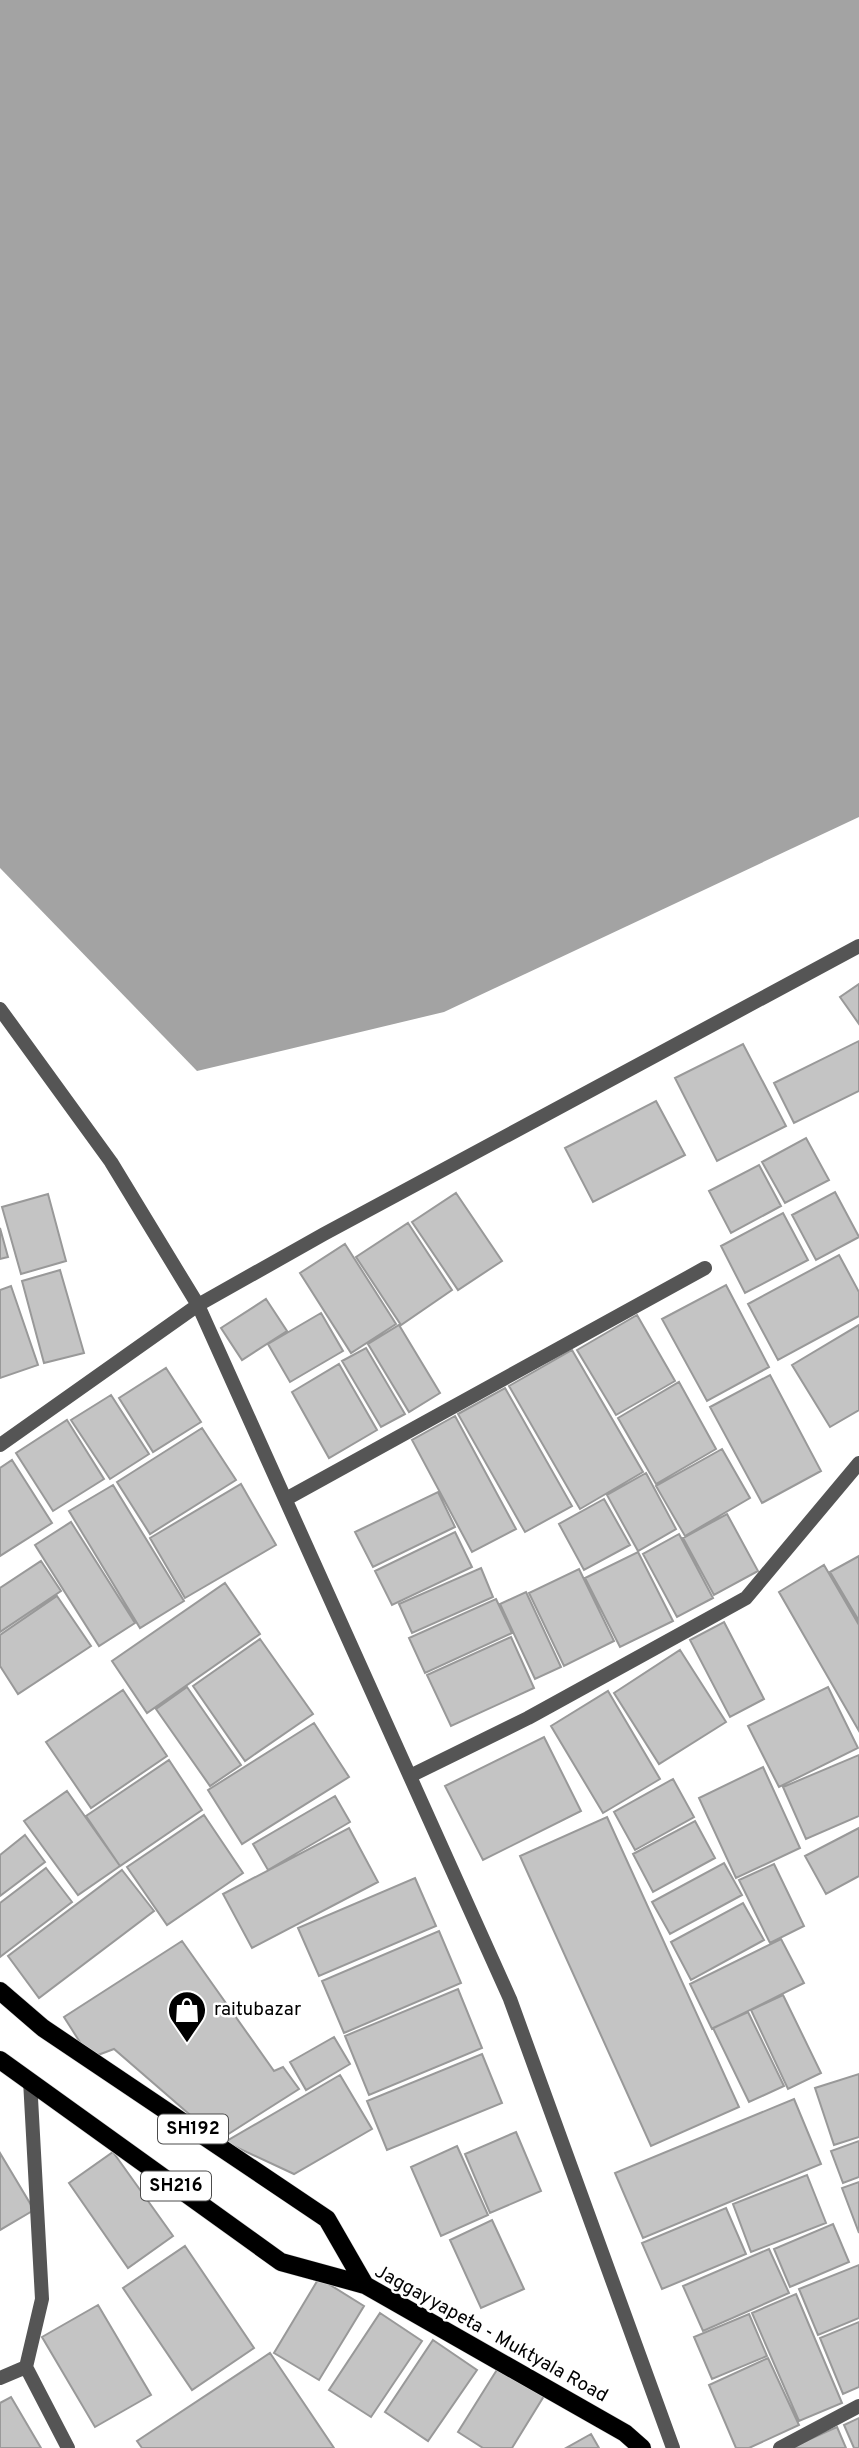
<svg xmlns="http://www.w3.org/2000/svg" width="859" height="2448" viewBox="0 0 859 2448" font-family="Overpass,sans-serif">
<rect width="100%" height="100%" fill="#fff"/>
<path fill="#a3a3a3" d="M 0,0 L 859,0 L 859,817 L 444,1012 L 197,1071 L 0,868 Z"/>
<path fill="#c4c4c4" stroke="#999" stroke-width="2" d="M 859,984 L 859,1024 L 840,997 Z
M 859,1041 L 859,1091 L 794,1123 L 774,1083 Z
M 743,1044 L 786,1126 L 717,1161 L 675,1078 Z
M 656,1101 L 685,1155 L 593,1202 L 565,1148 Z
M 806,1138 L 829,1180 L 785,1203 L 762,1162 Z
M 759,1165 L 781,1206 L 731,1233 L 709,1191 Z
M 835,1192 L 859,1237 L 816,1260 L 792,1215 Z
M 456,1193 L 502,1261 L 458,1290 L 412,1222 Z
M 48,1194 L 66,1261 L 21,1274 L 2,1207 Z
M 783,1213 L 808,1260 L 745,1293 L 721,1246 Z
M 408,1223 L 452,1290 L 401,1325 L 356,1257 Z
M 0,1228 L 8,1257 L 0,1259 Z
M 345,1244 L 396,1324 L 351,1353 L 300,1273 Z
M 839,1255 L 859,1292 L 859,1316 L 778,1360 L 748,1304 Z
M 60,1270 L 84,1353 L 44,1363 L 22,1281 Z
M 726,1285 L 769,1367 L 707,1401 L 662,1319 Z
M 11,1286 L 38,1365 L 0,1378 L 0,1290 Z
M 266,1299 L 287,1331 L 242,1360 L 221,1328 Z
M 321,1313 L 343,1351 L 290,1382 L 268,1344 Z
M 637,1315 L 675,1381 L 616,1415 L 577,1350 Z
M 399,1325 L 440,1393 L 409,1412 L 368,1344 Z
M 859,1325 L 859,1410 L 830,1427 L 792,1365 Z
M 366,1348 L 405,1414 L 381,1427 L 342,1361 Z
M 572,1350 L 643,1472 L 580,1509 L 509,1386 Z
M 339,1364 L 377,1430 L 329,1458 L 292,1392 Z
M 166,1368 L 201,1422 L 153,1452 L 119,1398 Z
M 770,1375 L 821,1471 L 762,1503 L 710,1407 Z
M 679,1382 L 716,1449 L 656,1484 L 618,1418 Z
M 505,1388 L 572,1506 L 525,1532 L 458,1414 Z
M 111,1395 L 149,1454 L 110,1479 L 71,1420 Z
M 455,1416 L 516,1529 L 472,1552 L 412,1440 Z
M 67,1420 L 104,1479 L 53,1511 L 16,1453 Z
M 202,1428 L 236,1480 L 150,1534 L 117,1482 Z
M 722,1449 L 750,1498 L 685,1536 L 656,1486 Z
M 12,1460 L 52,1523 L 0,1556 L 0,1468 Z
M 646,1473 L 676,1529 L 638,1551 L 607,1495 Z
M 241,1484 L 276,1545 L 185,1598 L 150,1538 Z
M 113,1485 L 184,1601 L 140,1628 L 69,1511 Z
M 438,1492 L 455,1527 L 373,1567 L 355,1532 Z
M 604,1499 L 630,1545 L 584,1570 L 559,1524 Z
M 727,1514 L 758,1571 L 714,1595 L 683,1538 Z
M 71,1522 L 135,1623 L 99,1646 L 35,1545 Z
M 455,1532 L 472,1567 L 392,1605 L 375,1571 Z
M 679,1534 L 713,1598 L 677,1617 L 643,1554 Z
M 638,1552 L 673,1621 L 620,1647 L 585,1578 Z
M 859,1556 L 859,1621 L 830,1572 Z
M 41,1561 L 61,1591 L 0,1632 L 0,1588 Z
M 824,1565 L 859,1625 L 859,1731 L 779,1592 Z
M 481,1568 L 493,1597 L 412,1633 L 399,1604 Z
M 579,1569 L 614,1641 L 564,1666 L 529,1593 Z
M 225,1583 L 260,1634 L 147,1713 L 112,1661 Z
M 526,1592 L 561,1667 L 535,1679 L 500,1604 Z
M 57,1596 L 91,1646 L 18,1694 L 0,1666 L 0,1635 Z
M 496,1599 L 512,1633 L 425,1673 L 409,1638 Z
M 724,1622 L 764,1699 L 730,1717 L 690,1640 Z
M 511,1637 L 534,1688 L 451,1726 L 427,1675 Z
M 260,1639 L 313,1714 L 245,1761 L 193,1686 Z
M 680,1650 L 726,1722 L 659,1764 L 614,1693 Z
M 187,1687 L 241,1765 L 210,1786 L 156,1709 Z
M 828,1687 L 858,1748 L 779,1787 L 748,1726 Z
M 123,1690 L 167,1756 L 91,1808 L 46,1742 Z
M 608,1691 L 660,1779 L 603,1813 L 551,1726 Z
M 314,1723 L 349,1777 L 242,1844 L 208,1790 Z
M 544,1737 L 581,1811 L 483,1860 L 445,1786 Z
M 859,1755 L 859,1816 L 806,1839 L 783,1787 Z
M 169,1760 L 202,1810 L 120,1866 L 86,1816 Z
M 763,1767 L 800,1848 L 736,1878 L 699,1798 Z
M 673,1779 L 694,1817 L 635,1850 L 614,1812 Z
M 67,1791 L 120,1866 L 78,1895 L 24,1821 Z
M 335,1796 L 350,1822 L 268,1870 L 253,1844 Z
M 204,1815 L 243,1873 L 167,1925 L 127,1867 Z
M 607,1817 L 739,2107 L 651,2146 L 520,1856 Z
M 695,1821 L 715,1858 L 653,1892 L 633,1854 Z
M 349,1828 L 378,1882 L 252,1948 L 223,1894 Z
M 859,1828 L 859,1876 L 826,1894 L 805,1856 Z
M 25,1835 L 45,1862 L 0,1896 L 0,1855 Z
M 724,1863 L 742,1895 L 670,1934 L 652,1902 Z
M 774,1864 L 804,1926 L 770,1943 L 739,1880 Z
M 46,1868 L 72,1902 L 0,1957 L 0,1903 Z
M 122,1870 L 154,1911 L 39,1998 L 8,1956 Z
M 415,1878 L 436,1926 L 319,1976 L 298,1928 Z
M 743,1903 L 764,1940 L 691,1980 L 671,1942 Z
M 439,1931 L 461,1983 L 344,2033 L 322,1981 Z
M 781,1939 L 804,1983 L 712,2029 L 690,1984 Z
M 182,1941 L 274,2071 L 283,2067 L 299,2089 L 219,2140 L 114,2049 L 90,2058 L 64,2017 Z
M 458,1989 L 482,2048 L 369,2095 L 345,2036 Z
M 783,1995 L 821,2073 L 788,2089 L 751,2010 Z
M 748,2012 L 784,2086 L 749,2102 L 713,2028 Z
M 334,2037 L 350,2064 L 306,2090 L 290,2062 Z
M 482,2054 L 502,2103 L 387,2150 L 367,2101 Z
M 859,2074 L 859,2137 L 834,2145 L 815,2088 Z
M 340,2075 L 372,2129 L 294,2174 L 225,2142 Z
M 794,2099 L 821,2164 L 643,2238 L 615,2173 Z
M 516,2132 L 541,2191 L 490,2213 L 465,2154 Z
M 859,2141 L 859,2177 L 843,2183 L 831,2151 Z
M 457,2146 L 488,2215 L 441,2236 L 411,2167 Z
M 113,2152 L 173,2236 L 128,2268 L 69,2183 Z
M 0,2153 L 34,2210 L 0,2230 Z
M 807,2175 L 826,2223 L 751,2252 L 733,2204 Z
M 859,2182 L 859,2233 L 842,2188 Z
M 726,2208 L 746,2254 L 662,2289 L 642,2243 Z
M 492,2220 L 524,2289 L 481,2308 L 450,2240 Z
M 833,2224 L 849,2262 L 790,2287 L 774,2249 Z
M 185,2246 L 254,2348 L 192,2390 L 123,2288 Z
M 769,2249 L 789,2293 L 703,2331 L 683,2286 Z
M 859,2265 L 859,2318 L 818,2335 L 799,2289 Z
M 319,2278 L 364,2306 L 319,2380 L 274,2353 Z
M 796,2294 L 842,2403 L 799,2421 L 752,2313 Z
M 98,2305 L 151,2395 L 95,2427 L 42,2337 Z
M 380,2313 L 422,2341 L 371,2417 L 329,2390 Z
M 749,2314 L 767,2356 L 712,2379 L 694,2337 Z
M 859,2322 L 859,2387 L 843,2394 L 820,2338 Z
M 433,2340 L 477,2370 L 428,2441 L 385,2412 Z
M 270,2353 L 334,2448 L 142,2448 L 137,2441 Z
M 768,2358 L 799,2425 L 749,2448 L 736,2448 L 709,2385 Z
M 498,2368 L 544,2396 L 512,2448 L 483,2448 L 458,2432 Z
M 11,2397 L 41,2448 L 0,2448 L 0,2403 Z
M 859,2418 L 859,2448 L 854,2448 L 844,2425 Z
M 837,2427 L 846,2448 L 790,2448 Z
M 591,2434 L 599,2448 L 566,2448 Z"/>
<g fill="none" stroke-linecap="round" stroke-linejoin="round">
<defs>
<path id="primary" d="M 0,1991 L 43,2028 L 327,2219 L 365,2285
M 0,2060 L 281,2262 L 365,2285 L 625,2433 L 642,2448"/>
</defs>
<use href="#primary" stroke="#dbdbdb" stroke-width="19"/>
<path stroke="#555" stroke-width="14" d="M 0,1009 L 111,1162 L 198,1305 L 510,1999 L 673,2448
M 0,1445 L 198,1305 L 324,1234 L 859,946
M 286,1499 L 705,1268
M 410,1776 L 528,1718 L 746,1598 L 859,1463
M 30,2080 L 42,2299 L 26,2367 L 68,2448
M 0,2378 L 26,2367
M 780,2448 L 859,2406"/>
<use href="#primary" stroke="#000" stroke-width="18"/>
</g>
<defs>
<symbol id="shop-pin" viewBox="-11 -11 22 30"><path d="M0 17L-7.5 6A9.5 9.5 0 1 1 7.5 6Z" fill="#000" stroke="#fff"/><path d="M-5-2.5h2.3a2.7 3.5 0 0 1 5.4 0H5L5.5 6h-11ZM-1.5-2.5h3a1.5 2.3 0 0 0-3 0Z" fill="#fff"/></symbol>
</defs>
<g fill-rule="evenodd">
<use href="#shop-pin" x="165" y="1988" width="44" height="60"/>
</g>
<g text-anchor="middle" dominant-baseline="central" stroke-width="5" stroke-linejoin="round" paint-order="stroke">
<g fill="#fff" stroke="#4c4c4c" stroke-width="2">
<rect x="158" y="2114.5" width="70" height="29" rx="5"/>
<rect x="141" y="2171.5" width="70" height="29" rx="5"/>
</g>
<g font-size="18" font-weight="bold" fill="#000">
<text x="193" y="2129">SH192</text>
<text x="176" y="2186">SH216</text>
</g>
<g font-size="19" fill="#000" stroke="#fff" text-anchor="start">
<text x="214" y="2010">raitubazar</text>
</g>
<g font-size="19" fill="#000" stroke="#fff">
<text transform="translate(491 2334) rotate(29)">Jaggayyapeta - Muktyala Road</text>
</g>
</g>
</svg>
